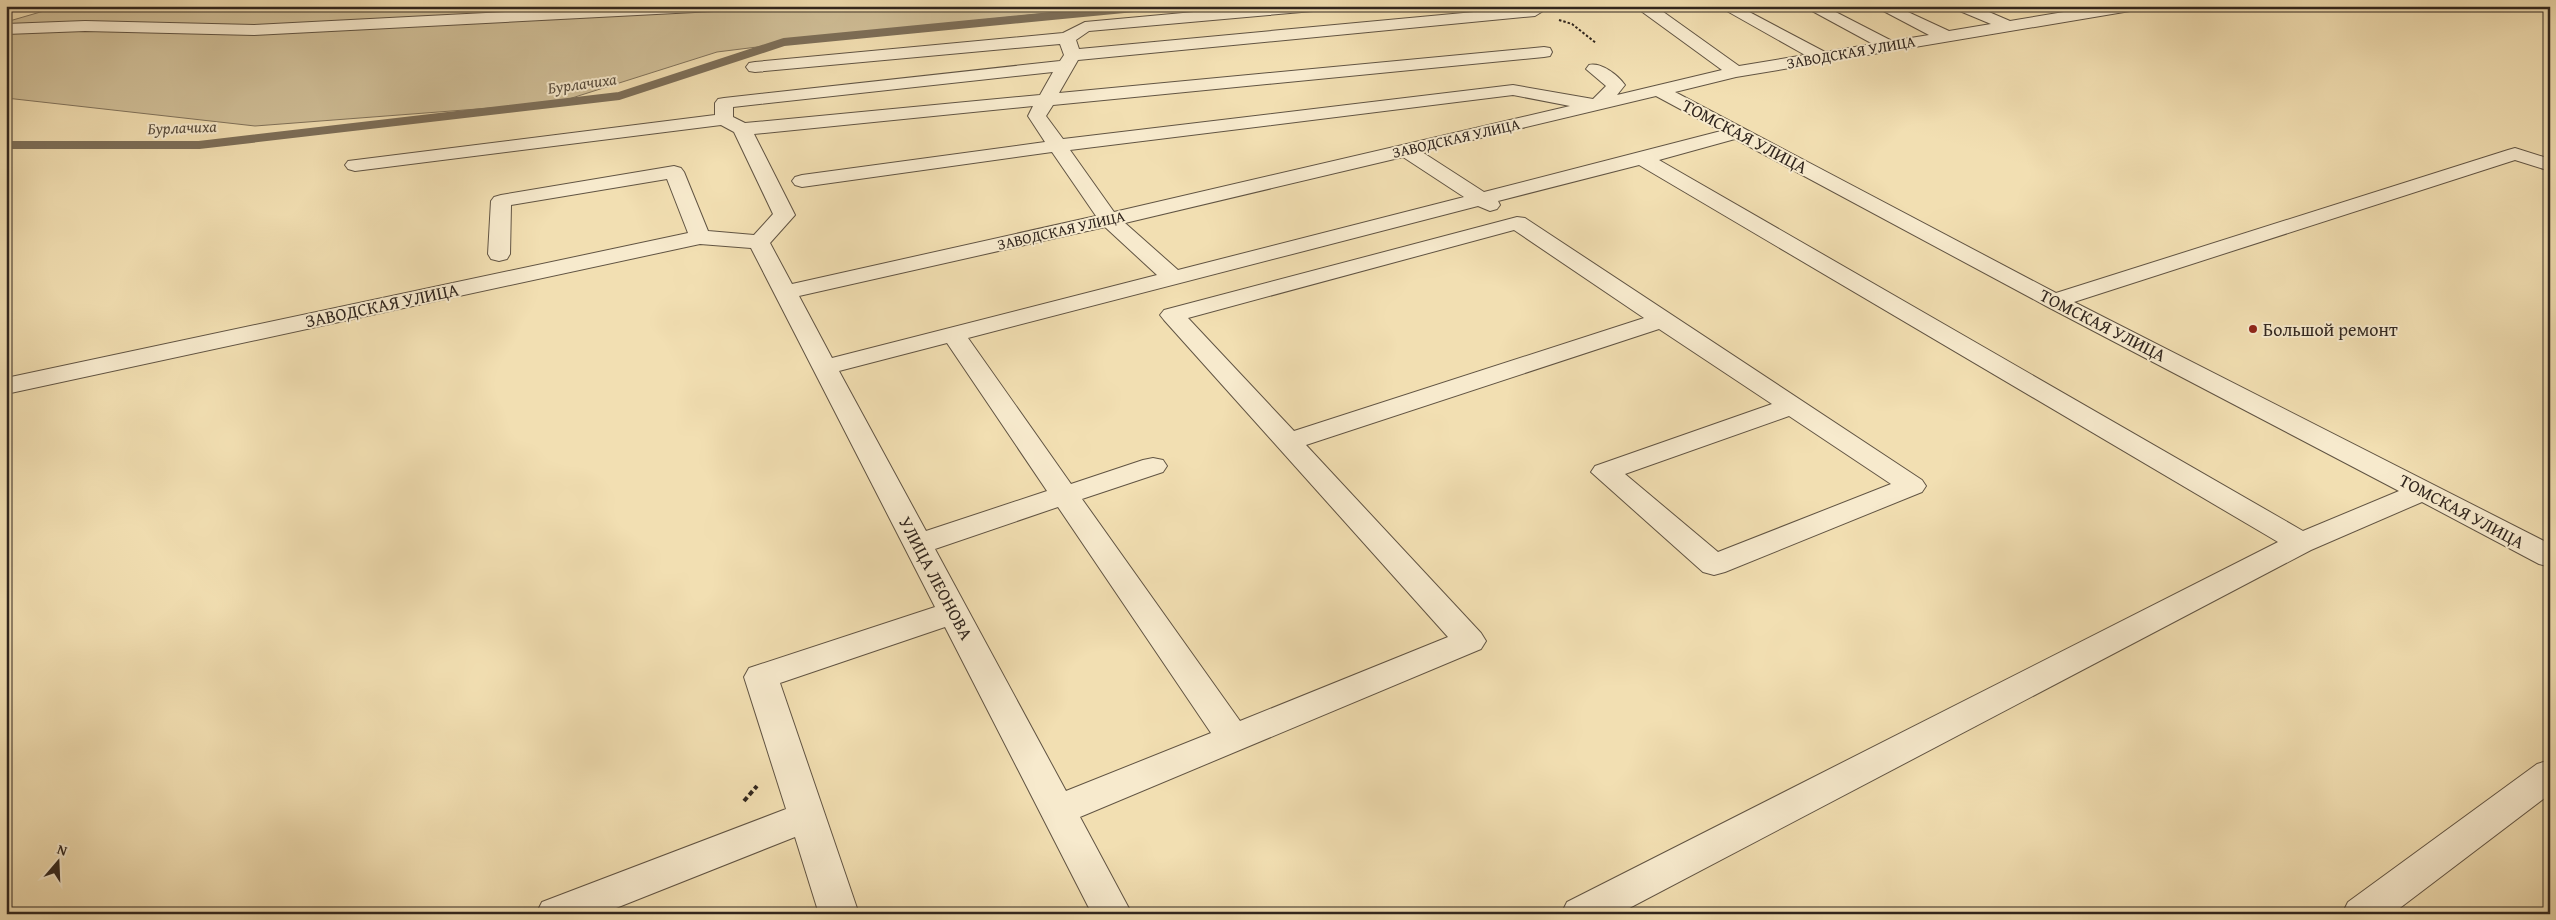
<svg xmlns="http://www.w3.org/2000/svg" width="2556" height="920" viewBox="0 0 2556 920" font-family="'Gentium Book Plus',serif">
<rect width="100%" height="100%" fill="#f2dfb2"/>
<filter id="stains"><feTurbulence type="fractalNoise" baseFrequency=".004" numOctaves="4"/><feColorMatrix values="0 0 0 0 .2 0 0 0 0 .09 0 0 0 0 .02 0 0 0 .5 -.17"/></filter>
<radialGradient id="worn" r=".72"><stop offset=".6" stop-color="#630" stop-opacity="0"/><stop offset="1" stop-color="#630" stop-opacity=".3"/></radialGradient>
<path fill="#d1c099" stroke="#81735c" d="M 61,6 L 1118,6 L 942,24 L 717,52 L 556,103 L 255,126 L 6,98 L 6,22 Z"/>
<g fill="none" stroke-linecap="round" stroke-linejoin="round">
<path stroke="#7d6f59" stroke-width="8" d="M 6,145 L 199,145 L 619,96 L 784,42 L 1155,6"/>
<defs>
<path id="minor" d="M 618,6 L 722,6 L 714,11 L 254,35 L 85,31 L 6,34 L 6,24 L 85,21 L 254,25 Z
M 1259,6 L 1321,6 L 1313,11 L 1089,31 L 1076,40 L 1079,49 L 1517,8 L 1515,6 L 1537,6 L 1543,11 L 1535,16 L 1078,60 L 1059,93 L 1544,47 L 1550,48 L 1552,52 L 1550,56 L 1544,57 L 1053,105 L 1046,116 L 1063,139 L 1513,85 L 1593,99 L 1606,86 L 1586,69 L 1589,65 C 1601,62 1618,75 1625,85 L 1617,95 L 1722,70 L 1641,11 L 1640,6 L 1655,6 L 1739,66 L 1805,55 L 1718,6 L 1738,6 L 1825,52 L 1873,44 L 1803,6 L 1824,6 L 1892,41 L 1929,35 L 1874,6 L 1895,6 L 1949,31 L 1991,24 L 1955,9 L 1953,6 L 1975,6 L 2010,21 L 2100,6 L 2138,6 L 2130,11 L 1736,77 L 1675,92 L 2056,293 L 2508,150 L 2515,148 L 2550,159 L 2550,171 L 2515,160 L 2074,302 L 2550,544 L 2550,567 L 2539,564 L 2422,502 L 2311,550 L 1618,914 L 1561,914 L 1567,902 L 2278,542 L 1639,165 L 1498,201 L 1500,205 L 1497,209 L 1490,211 L 1478,206 L 968,338 L 1071,484 L 1143,460 L 1153,458 L 1163,460 L 1167,466 L 1163,472 L 1082,499 L 1240,721 L 1448,637 L 1164,320 L 1160,315 L 1164,310 L 1517,217 L 1525,218 L 1922,480 L 1926,486 L 1922,492 L 1725,572 L 1714,575 L 1703,572 L 1591,472 L 1595,466 L 1772,404 L 1659,329 L 1306,445 L 1481,633 L 1486,641 L 1481,649 L 1080,817 L 1132,914 L 1092,914 L 945,627 L 780,683 L 859,914 L 819,914 L 795,837 L 601,914 L 536,914 L 542,902 L 786,809 L 744,677 L 749,668 L 935,607 L 751,248 L 700,244 L 6,394 L 6,378 L 688,233 L 667,179 L 511,205 L 510,254 L 507,259 L 499,261 L 491,259 L 488,254 L 491,201 L 494,197 L 501,195 L 674,166 L 681,168 L 684,172 L 708,231 L 754,235 L 773,214 L 734,132 L 721,125 L 355,171 L 348,169 L 345,165 L 348,161 L 715,115 L 715,103 L 718,99 L 724,98 L 1060,61 L 1064,55 L 1060,44 L 755,72 L 749,71 L 746,67 L 749,63 L 755,62 L 1063,33 L 1085,22 ZM 1053,72 L 1040,95 L 745,123 L 733,117 L 733,107 ZM 1513,95 L 1570,106 L 1114,212 L 1070,150 ZM 1656,96 L 1721,131 L 1484,192 L 1422,152 ZM 1033,106 L 1028,116 L 1045,142 L 802,175 L 795,177 L 792,181 L 795,185 L 802,187 L 1052,152 L 1096,216 L 792,284 L 770,243 L 795,215 L 754,134 ZM 1735,139 L 2046,306 L 2399,491 L 2303,531 L 1659,160 ZM 1403,157 L 1464,197 L 1178,270 L 1125,223 ZM 1105,227 L 1157,275 L 832,358 L 799,296 ZM 1514,230 L 1644,318 L 1294,431 L 1188,318 ZM 947,343 L 1047,491 L 926,531 L 839,371 ZM 1789,416 L 1891,484 L 1718,552 L 1625,474 ZM 1058,507 L 1211,733 L 1066,791 L 935,549 Z
M 2550,760 L 2550,794 L 2392,914 L 2342,914 L 2348,902 L 2537,764 Z"/>
</defs>
<use href="#minor" stroke="#615443" stroke-width="2"/>
<path stroke="#31261e" stroke-width="2" stroke-dasharray="2.5 2" stroke-linecap="butt" d="M 1559,20 L 1572,24 L 1596,43"/>
<path stroke="#31261e" stroke-width="4" stroke-dasharray="5 3" stroke-linecap="butt" d="M 744,801 L 757,786"/>
<use href="#minor" fill="#f7eacd" fill-rule="evenodd"/>
</g>
<circle fill="#8f2418" stroke="#f7eacd" stroke-width="2" cx="2253" cy="329" r="5"/>
<g text-anchor="middle" dominant-baseline="central" stroke-width="4" stroke-linejoin="round" paint-order="stroke">
<g font-size="15" fill="#31261e" stroke="#f7eacd">
<text transform="translate(1851 52) rotate(-10)">ЗАВОДСКАЯ УЛИЦА</text>
<text transform="translate(1456 138) rotate(-13)">ЗАВОДСКАЯ УЛИЦА</text>
<text transform="translate(1061 230) rotate(-13)">ЗАВОДСКАЯ УЛИЦА</text>
</g>
<g font-size="16" font-style="italic" fill="#574b3b" stroke="#f7eacd">
<text transform="translate(582 83) rotate(-8)">Бурлачиха</text>
<text transform="translate(182 127) rotate(-2)">Бурлачиха</text>
</g>
<g font-size="18" fill="#31261e" stroke="#f7eacd">
<text transform="translate(1745 136) rotate(28)">ТОМСКАЯ УЛИЦА</text>
<text transform="translate(382 305) rotate(-12)">ЗАВОДСКАЯ УЛИЦА</text>
<text transform="translate(2103 325) rotate(27)">ТОМСКАЯ УЛИЦА</text>
<text transform="translate(2462 511) rotate(28)">ТОМСКАЯ УЛИЦА</text>
<text transform="translate(936 578) rotate(62)">УЛИЦА ЛЕОНОВА</text>
</g>
<g font-size="18" fill="#31261e" stroke="#f7eacd" text-anchor="start">
<text x="2263" y="329">Большой ремонт</text>
</g>
</g>
<rect width="2556" height="920" fill="none" stroke="#f2dfb2" stroke-width="25"/>
<rect x="8" y="8" width="2541" height="905" fill="none" stroke="#31261e" stroke-width="2.5"/>
<rect x="12" y="12" width="2531" height="895" fill="none" stroke="#31261e"/>
<g transform="translate(58 862) rotate(19)" stroke="#f7eacd" stroke-width="4" paint-order="stroke">
<path d="M0-4L9 19L0 12L-9 19Z" fill="#31261e"/>
<text y="-8" font-size="14" font-weight="bold" text-anchor="middle" fill="#31261e">N</text>
</g>
<rect width="100%" height="100%" filter="url(#stains)"/>
<rect width="100%" height="100%" fill="url(#worn)"/>
</svg>
